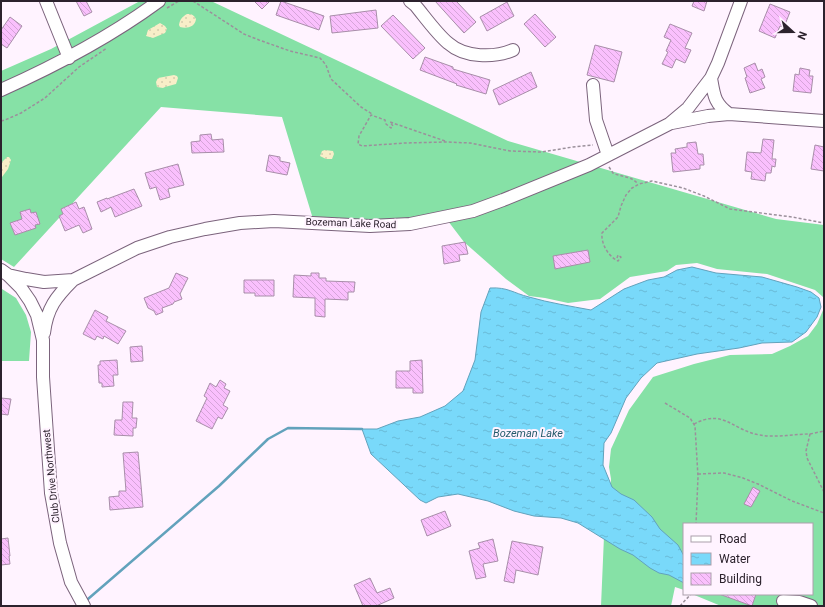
<svg xmlns="http://www.w3.org/2000/svg" width="825" height="607" viewBox="0 0 825 607" font-family="Roboto,sans-serif">
<defs>
<pattern id="sand-dots" width="8" height="8" patternUnits="userSpaceOnUse"><rect width="8" height="8" fill="#f8eec8"/><path d="M2 2h.1M6 6h.1" fill="none" stroke="#d5ccac" stroke-width="1.8" stroke-linecap="round"/></pattern>
<pattern id="water-ripples" width="26" height="14" patternUnits="userSpaceOnUse"><rect width="26" height="14" fill="#79d9fa"/><path d="M2 4q2-2 4 0t4 0M15 11q2-2 4 0t4 0" fill="none" stroke="#69bad7"/></pattern>
<pattern id="building-back-hatch" width="6" height="6" patternUnits="userSpaceOnUse"><rect width="6" height="6" fill="#fac0fd"/><path d="M-1 5l2 2M0 0l6 6M5-1l2 2" fill="none" stroke="#d6a5d9"/></pattern>
</defs>
<rect width="100%" height="100%" fill="#fff3ff"/>
<path fill="#86e1a6" d="M 140,1 L 211,1 L 508,141 L 776,219 L 824,225 L 824,304 L 823,297 L 815,290 L 767,274 L 717,269 L 697,263 L 676,265 L 667,271 L 630,277 L 600,299 L 568,303 L 545,298 L 529,296 L 506,279 L 464,242 L 448,221 L 388,232 L 313,219 L 282,117 L 161,107 L 14,267 L 1,259 L 1,71 L 51,49 Z
M 2,289 L 16,298 L 26,315 L 31,332 L 29,361 L 1,361 L 1,291 Z
M 824,308 L 824,606 L 721,606 L 692,594 L 812,594 L 812,524 L 684,524 L 684,590 L 675,587 L 671,606 L 601,606 L 605,513 L 610,495 L 611,479 L 609,467 L 611,449 L 629,410 L 653,377 L 694,364 L 730,355 L 772,354 L 790,346 L 808,336 L 817,324 Z"/>
<path fill="url(#sand-dots)" d="M 187,14 C 192,14 194,15 196,19 C 195,27 187,29 180,27 L 179,25 C 180,19 182,17 187,14 Z
M 160,23 L 165,26 L 167,29 L 165,33 L 153,38 L 146,36 L 148,30 Z
M 174,75 L 177,76 L 178,78 L 176,84 L 165,87 L 163,88 L 157,87 L 156,82 L 158,78 Z
M 325,150 L 333,151 L 334,154 L 332,159 L 326,159 L 320,156 L 322,151 Z
M 7,157 L 9,157 L 11,160 L 8,169 L 2,177 L 1,176 L 1,163 Z"/>
<path fill="url(#water-ripples)" stroke="#62a2bc" d="M 692,267 L 716,273 L 762,277 L 797,287 L 811,292 L 819,298 L 821,307 L 817,317 L 806,332 L 792,342 L 762,343 L 739,348 L 697,354 L 657,363 L 641,378 L 626,398 L 611,433 L 604,443 L 603,465 L 612,487 L 621,494 L 634,500 L 652,517 L 660,529 L 678,545 L 684,556 L 684,583 L 669,575 L 659,573 L 650,568 L 633,555 L 620,549 L 578,523 L 561,518 L 534,516 L 514,511 L 488,501 L 458,494 L 438,497 L 426,503 L 420,500 L 371,454 L 362,429 L 377,429 L 398,421 L 420,417 L 445,406 L 463,391 L 475,360 L 481,312 L 490,288 C 508,287 513,293 529,297 C 550,303 570,306 591,310 L 624,289 L 648,280 L 664,277 L 677,270 Z"/>
<g fill="none" stroke-linecap="round" stroke-linejoin="round">
<path stroke="#62a2bc" stroke-width="2.5" d="M 88,599 L 219,486 L 268,439 L 288,428 L 362,429"/>
</g>
<path fill="url(#building-back-hatch)" stroke="#a88ea9" d="M 76,1 L 86,1 L 92,12 L 84,16 Z
M 254,1 L 270,1 L 262,9 Z
M 281,1 L 324,16 L 319,30 L 276,15 Z
M 435,1 L 456,1 L 476,22 L 464,33 Z
M 694,1 L 707,1 L 704,11 L 692,6 Z
M 507,2 L 514,16 L 487,31 L 480,17 Z
M 770,4 L 790,12 L 784,27 L 780,26 L 775,38 L 759,31 Z
M 376,10 L 378,28 L 332,33 L 330,16 Z
M 535,14 L 556,37 L 545,47 L 524,24 Z
M 393,15 L 425,48 L 413,59 L 381,26 Z
M 10,17 L 22,26 L 7,48 L 1,44 L 1,30 Z
M 670,24 L 692,33 L 685,48 L 691,50 L 685,63 L 676,59 L 672,68 L 662,64 L 668,52 L 666,51 L 671,40 L 664,37 Z
M 595,45 L 622,52 L 614,82 L 587,75 Z
M 425,57 L 453,67 L 453,69 L 490,80 L 486,94 L 456,85 L 457,84 L 420,70 Z
M 755,63 L 758,71 L 762,69 L 765,77 L 761,79 L 765,88 L 750,93 L 745,78 L 747,77 L 744,68 Z
M 800,68 L 810,70 L 809,76 L 813,76 L 811,93 L 793,91 L 795,74 L 799,75 Z
M 531,72 L 537,87 L 499,105 L 493,90 Z
M 211,134 L 212,140 L 223,139 L 224,152 L 192,153 L 191,142 L 200,141 L 200,135 Z
M 763,139 L 774,140 L 772,159 L 776,159 L 775,167 L 772,166 L 771,173 L 766,173 L 765,181 L 751,179 L 752,172 L 745,171 L 747,152 L 761,153 Z
M 696,142 L 698,154 L 703,154 L 704,165 L 700,165 L 700,169 L 673,172 L 671,153 L 676,153 L 675,149 L 687,147 L 687,143 Z
M 815,145 L 824,147 L 824,171 L 811,169 Z
M 269,155 L 280,157 L 280,161 L 290,163 L 287,175 L 266,171 Z
M 178,164 L 184,185 L 168,189 L 170,197 L 160,200 L 156,187 L 150,189 L 145,173 Z
M 134,189 L 142,206 L 115,217 L 111,207 L 101,212 L 97,202 L 107,198 L 107,199 Z
M 76,202 L 79,209 L 84,207 L 92,229 L 83,233 L 79,225 L 65,231 L 59,216 L 63,214 L 61,209 Z
M 30,209 L 31,213 L 36,212 L 40,224 L 35,225 L 36,228 L 15,235 L 10,223 L 22,219 L 20,212 Z
M 465,242 L 468,254 L 459,255 L 460,261 L 444,264 L 442,246 Z
M 588,250 L 590,262 L 555,269 L 553,256 Z
M 176,273 L 188,278 L 180,294 L 182,299 L 174,302 L 173,304 L 162,308 L 163,312 L 156,315 L 154,311 L 148,308 L 144,298 L 169,288 Z
M 311,273 L 319,273 L 319,278 L 326,278 L 326,281 L 355,282 L 354,292 L 348,292 L 348,300 L 325,299 L 325,317 L 315,316 L 315,298 L 293,297 L 294,275 L 311,276 Z
M 244,280 L 274,280 L 274,296 L 255,296 L 255,293 L 244,293 Z
M 95,310 L 108,317 L 106,321 L 126,331 L 118,344 L 104,336 L 103,339 L 97,336 L 95,340 L 83,334 Z
M 142,346 L 143,361 L 131,362 L 130,347 Z
M 117,360 L 118,375 L 113,375 L 114,386 L 102,387 L 102,383 L 99,383 L 98,365 L 100,365 L 100,361 Z
M 422,360 L 423,393 L 413,393 L 413,388 L 396,388 L 396,371 L 410,371 L 410,361 Z
M 220,380 L 226,384 L 224,388 L 230,391 L 223,405 L 228,408 L 222,419 L 218,417 L 212,429 L 196,421 L 207,398 L 204,396 L 210,383 L 216,387 Z
M 1,398 L 11,399 L 8,415 L 1,414 Z
M 123,402 L 133,402 L 132,418 L 137,418 L 136,428 L 133,428 L 133,436 L 114,435 L 115,420 L 122,420 Z
M 138,452 L 143,507 L 110,510 L 109,497 L 119,496 L 119,491 L 126,491 L 123,453 Z
M 753,487 L 760,491 L 751,507 L 744,504 Z
M 445,511 L 451,526 L 427,536 L 421,520 Z
M 8,538 L 10,556 L 9,556 L 10,564 L 1,565 L 1,539 Z
M 493,539 L 498,561 L 483,564 L 486,577 L 476,579 L 469,551 L 480,548 L 478,543 Z
M 512,541 L 543,547 L 538,575 L 516,570 L 514,583 L 504,581 Z
M 370,578 L 377,593 L 390,588 L 394,598 L 376,606 L 363,606 L 354,585 Z
M 719,594 L 756,594 L 752,606 Z"/>
<g fill="none" stroke-linecap="round" stroke-linejoin="round">
<defs>
<path id="minor" d="M 46,1 L 69,58
M 410,1 L 415,5 C 425,17 437,34 448,43 C 465,58 494,58 513,50
M 711,78 C 714,95 714,103 729,114
M 593,85 L 596,120 L 608,155
M 1,90 C 57,65 110,37 159,1
M 672,123 L 708,116 L 729,114 L 824,121
M 1,270 L 8,275 L 26,279 L 44,282 L 73,280 L 137,248 L 170,237 L 205,229 L 240,223 L 274,221 L 370,226 L 410,224 L 473,211 L 503,200 L 589,165 L 669,124 L 688,108 L 711,78 L 718,63 L 741,1
M 8,275 L 21,288 L 30,301 L 37,315 L 43,340 L 43,377 L 51,493 L 60,543 L 71,582 L 84,606
M 44,333 C 47,308 56,297 73,280
M 783,601 L 799,602 L 811,606"/>
</defs>
<use href="#minor" stroke="#7b637c" stroke-width="14"/>
<path stroke="#9b909b" stroke-width="1.5" stroke-dasharray="3 2" stroke-linecap="butt" d="M 193,1 L 244,34 L 259,40 L 290,51 L 320,58 L 326,65 L 331,79 L 361,107 L 372,114
M 167,8 L 179,1
M 1,121 L 5,120 L 21,113 L 45,98 L 79,67 L 107,48
M 445,141 L 390,122 L 393,126 L 391,128 L 386,124 L 385,120 L 371,115 L 359,136 L 358,144 L 362,146 L 405,143 L 446,142 L 470,143 L 510,151 L 541,152 L 573,147 L 593,145
M 609,167 L 613,173 C 621,177 632,176 638,184
M 617,258 L 618,255 L 621,257 L 618,261 C 608,256 601,244 602,233 L 618,217 L 621,206 L 626,195 L 632,188 L 639,184 L 652,181 L 683,188 L 704,196 L 730,209 L 792,217 L 824,223
M 665,403 L 690,418 L 695,426 L 698,477 L 696,524
M 694,424 C 724,408 733,431 760,435 C 776,438 794,434 810,434 L 806,451 L 807,458 L 824,492
M 810,434 L 824,431
M 698,474 L 724,473 L 743,478 L 758,484 L 792,501 L 824,513
M 680,606 L 691,594"/>
<use href="#minor" stroke="#fff" stroke-width="12"/>
</g>
<g text-anchor="middle" dominant-baseline="central" stroke-width="4" stroke-linejoin="round" paint-order="stroke">
<g font-size="10" fill="#2c222d" stroke="#fff3ff">
<text transform="translate(351 223) rotate(2)">Bozeman Lake Road</text>
<text transform="translate(51 476) rotate(-96)">Club Drive Northwest</text>
</g>
<g font-size="11" font-style="italic" fill="#245a6b" stroke="#fff3ff">
<text x="528" y="433">Bozeman Lake</text>
</g>
</g>
<rect width="825" height="607" fill="none" stroke="#2c222d" stroke-width="4"/>
<rect x="683" y="523" width="130" height="72" fill="#fff3ff" stroke="#ab9fab"/>
<rect x="691" y="536" width="20" height="6" fill="#ffffff" stroke="#ab9fab"/>
<text x="719" y="543" font-size="12" fill="#2c222d">Road</text>
<rect x="691" y="553" width="20" height="12" fill="url(#water-ripples)" stroke="#ab9fab"/>
<text x="719" y="563" font-size="12" fill="#2c222d">Water</text>
<rect x="691" y="573" width="20" height="12" fill="url(#building-back-hatch)" stroke="#ab9fab"/>
<text x="719" y="583" font-size="12" fill="#2c222d">Building</text>
<g transform="translate(793 32) rotate(111)" stroke="#fff3ff" stroke-width="3" paint-order="stroke">
<path d="M0-3L7 15L0 10L-7 15Z" fill="#2c222d"/>
<text y="-6" font-size="11" font-weight="bold" text-anchor="middle" fill="#2c222d">N</text>
</g>
</svg>
